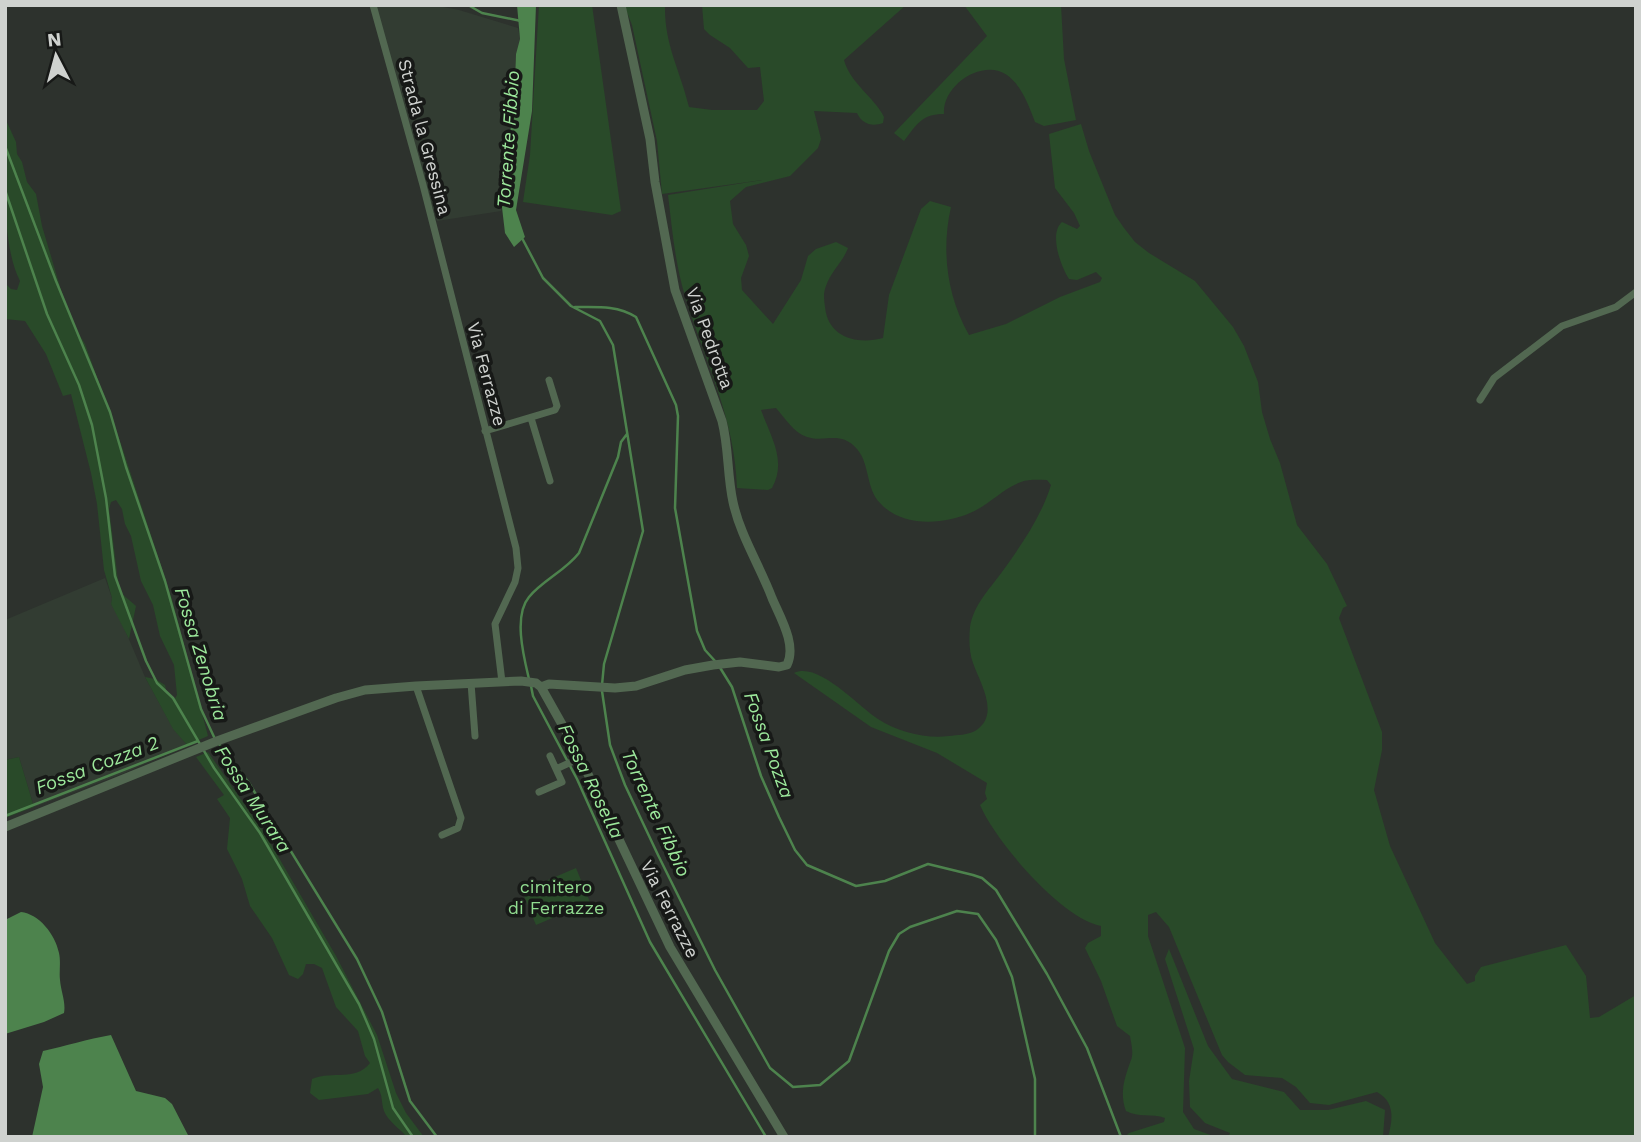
<svg xmlns="http://www.w3.org/2000/svg" width="1641" height="1142" viewBox="0 0 1641 1142" font-family="'Work Sans',sans-serif">
<rect width="100%" height="100%" fill="#2d322d"/>
<path fill="#323c32" d="M 376,5 L 433,5 L 459,10 L 518,28 L 520,39 L 516,54 L 510,135 L 501,187 L 501,211 L 437,221 L 403,123 Z
M 105,578 L 112,598 L 111,604 L 117,611 L 145,677 L 173,728 L 187,745 L 124,773 L 34,807 L 19,757 L 5,760 L 5,620 Z"/>
<path fill="#294a29" d="M 539,5 L 592,5 L 621,211 L 612,215 L 523,202 L 530,155 Z
M 624,5 L 665,5 C 664,44 680,70 689,107 L 712,110 L 757,110 L 764,101 L 760,67 L 748,68 L 730,48 L 710,35 L 704,29 L 702,5 L 906,5 L 844,60 C 850,83 874,97 884,117 L 883,123 C 872,127 862,124 857,113 L 814,111 L 821,139 L 818,148 L 790,176 L 746,187 L 730,201 L 733,224 L 746,245 L 749,256 L 741,278 L 742,290 L 773,324 L 801,280 L 808,256 L 816,249 L 836,242 L 848,248 C 843,262 831,271 826,286 C 823,293 824,300 825,307 C 828,338 858,345 883,338 L 889,295 L 921,209 L 930,201 L 951,207 C 941,251 947,296 969,335 L 1006,324 L 1060,297 L 1100,282 L 1102,278 L 1096,272 L 1077,280 L 1069,279 C 1060,265 1049,233 1062,222 L 1077,229 L 1080,226 L 1074,213 L 1055,188 L 1049,134 L 1081,124 L 1089,151 L 1115,215 L 1124,228 L 1135,242 L 1149,253 L 1195,281 L 1233,327 L 1244,346 L 1258,382 L 1262,412 L 1270,439 L 1280,463 L 1297,525 L 1327,564 L 1347,606 L 1343,608 L 1339,618 L 1382,732 L 1382,750 L 1374,790 L 1390,846 L 1435,943 L 1467,984 L 1475,981 L 1475,976 L 1481,967 L 1566,945 L 1586,976 L 1590,1018 L 1599,1017 L 1636,995 L 1636,1137 L 1388,1137 C 1393,1119 1395,1102 1377,1092 L 1329,1105 L 1310,1103 L 1296,1087 L 1282,1078 L 1245,1075 L 1228,1062 L 1222,1055 L 1169,927 L 1156,912 L 1148,915 L 1148,936 L 1185,1048 L 1183,1112 L 1194,1129 L 1216,1137 L 1125,1137 L 1129,1133 L 1164,1122 L 1165,1118 C 1152,1113 1138,1118 1126,1111 C 1119,1093 1125,1077 1131,1060 C 1134,1053 1131,1043 1130,1036 L 1117,1026 L 1101,981 L 1085,948 L 1088,943 L 1101,936 L 1101,926 C 1061,918 996,842 980,805 L 987,799 L 985,793 L 987,783 L 937,753 L 871,727 L 794,673 C 818,661 858,706 878,719 C 898,732 926,739 949,736 C 957,735 968,735 975,731 C 1001,715 980,683 973,663 C 969,652 969,639 970,627 C 974,604 989,590 1002,572 C 1022,544 1041,517 1051,485 L 1047,480 C 1039,480 1029,479 1021,482 C 1002,489 989,505 970,513 C 943,525 901,527 880,503 C 866,489 870,464 857,449 C 840,430 826,443 807,437 C 794,433 785,418 776,408 L 761,410 C 771,437 787,461 772,488 L 768,490 L 737,488 C 735,418 705,362 685,296 C 675,263 672,228 668,195 L 769,179 L 662,194 L 657,141 L 632,25 Z
M 964,5 L 1061,5 L 1064,59 L 1076,120 L 1044,126 L 1035,122 C 1029,106 1022,86 1007,75 C 983,58 942,85 944,114 C 922,114 917,124 904,141 L 894,133 L 987,36 Z
M 5,118 L 16,142 L 17,154 L 22,162 L 27,182 L 36,194 L 42,226 L 61,290 L 75,328 L 85,344 L 121,444 L 172,599 L 208,736 L 187,745 L 173,729 L 145,677 L 155,679 L 165,685 L 167,694 L 174,700 L 177,695 L 174,665 L 160,636 L 153,605 L 141,581 L 131,536 L 125,524 L 122,509 L 116,500 L 111,502 L 109,509 L 119,588 L 121,593 L 136,606 L 129,639 L 111,604 L 112,598 L 104,570 L 97,504 L 91,473 L 71,394 L 63,396 L 46,354 L 25,321 L 5,319 L 5,283 L 11,289 L 17,290 L 20,281 C 0,242 5,163 5,118 Z
M 208,752 L 265,834 L 336,956 L 377,1035 L 396,1093 L 406,1113 L 424,1137 L 407,1137 C 400,1129 387,1120 384,1111 C 381,1102 383,1096 378,1088 L 368,1094 L 319,1100 L 310,1093 L 312,1079 C 334,1070 355,1082 370,1063 L 365,1056 L 358,1031 L 336,1007 L 322,968 L 314,964 L 306,964 L 303,974 L 298,979 L 289,975 L 272,938 L 250,906 L 242,879 L 227,849 L 230,818 L 217,799 L 224,795 L 196,757 Z
M 19,757 L 34,807 L 5,818 L 5,760 Z
M 576,868 L 590,902 L 536,925 L 522,891 Z
M 1169,949 L 1208,1046 L 1232,1079 L 1284,1092 L 1300,1110 L 1328,1110 L 1366,1101 L 1385,1110 L 1383,1137 L 1228,1137 L 1230,1133 L 1205,1123 L 1190,1107 L 1189,1081 L 1194,1049 L 1165,959 Z"/>
<path fill="#4d834d" d="M 517,5 L 536,5 L 532,111 L 516,210 L 525,237 L 514,247 L 505,233 L 501,199 L 514,103 L 516,54 L 520,39 Z
M 21,912 C 39,914 55,934 59,953 C 61,962 59,972 60,980 C 61,992 66,1002 64,1013 L 44,1022 L 5,1034 L 5,920 Z
M 111,1035 L 136,1091 L 165,1098 L 172,1104 L 189,1137 L 32,1137 L 43,1087 L 39,1064 L 43,1051 C 66,1046 87,1039 111,1035 Z"/>
<g fill="none" stroke-linecap="round" stroke-linejoin="round">
<path stroke="#4d834d" stroke-width="2.5" d="M 468,5 L 482,13 L 521,21
M 5,146 L 56,281 L 110,412 L 126,467 L 165,581 L 201,709 L 215,739
M 5,190 L 47,314 L 79,385 L 92,425 L 106,498 L 115,576 L 146,661 L 157,683 L 173,698 L 214,768 L 260,833 L 359,1004 L 374,1039 L 393,1108 L 413,1137
M 522,238 L 543,278 L 571,306 L 600,321 L 613,345 L 643,531 L 604,664 L 602,685
M 575,307 C 596,307 617,305 636,317 L 676,405 L 678,416 L 675,508 L 697,631 L 705,650 L 715,661
M 719,666 L 732,687 L 761,776 L 779,817 L 795,850 L 807,865 L 856,886 L 885,881 L 928,864 L 973,875 L 982,878 L 996,890 L 1047,974 L 1087,1048 L 1121,1137
M 529,679 C 524,658 513,616 529,597 C 543,580 565,571 579,553 L 618,457 L 621,442 L 627,434
M 531,686 L 533,696 L 577,779 L 650,942 L 766,1137
M 602,691 L 610,745 L 625,785 L 658,855 L 715,970 L 770,1068 L 793,1087 L 820,1085 L 849,1061 L 889,951 L 899,934 L 910,927 L 957,911 L 978,914 L 996,940 L 1012,977 L 1035,1079 L 1035,1137
M 219,744 L 249,783 L 357,959 L 382,1012 L 410,1101 L 437,1137
M 5,816 L 198,741"/>
<path stroke="#526851" stroke-width="7" d="M 373,5 L 423,185 L 516,548 L 518,568 L 515,582 L 495,624 L 502,682
M 1480,400 L 1494,378 L 1562,326 L 1616,307 L 1636,292
M 531,418 L 550,481
M 485,431 L 555,410 L 557,406 L 549,380
M 471,683 L 475,736
M 416,686 L 461,818 L 458,828 L 442,835
M 550,756 L 556,769
M 539,792 L 562,782 L 556,769 L 580,758"/>
<path stroke="#526851" stroke-width="9" d="M 541,687 L 549,684 L 615,688 L 636,686 L 685,670 L 713,665 L 740,662 L 779,667 L 787,665 C 797,645 780,617 772,598 C 760,566 740,535 733,502 C 727,475 729,448 722,421 L 675,290 L 655,182 L 650,139 L 621,5
M 5,827 L 217,741 L 336,698 L 365,690 L 416,686 L 521,681 L 536,683 L 541,687 L 577,751 L 670,947 L 784,1137"/>
</g>
<g text-anchor="middle" dominant-baseline="central" stroke-width="7" stroke-linejoin="round" paint-order="stroke">
<g font-size="18" fill="#cfd2cf" stroke="#171917">
<text transform="translate(425 137) rotate(75)">Strada la Gressina</text>
<text transform="translate(710 338) rotate(70)">Via Pedrotta</text>
<text transform="translate(487 374) rotate(75)">Via Ferrazze</text>
<text transform="translate(670 909) rotate(63)">Via Ferrazze</text>
</g>
<g font-size="18" fill="#91dc90" stroke="#171917">
<text x="556" y="886">cimitero<tspan x="556" dy="21">di Ferrazze</tspan></text>
</g>
<g font-size="19" font-style="italic" fill="#9ce89b" stroke="#171917">
<text transform="translate(508 139) rotate(-86)">Torrente Fibbio</text>
<text transform="translate(201 654) rotate(73)">Fossa Zenobria</text>
<text transform="translate(769 745) rotate(70)">Fossa Pozza</text>
<text transform="translate(97 765) rotate(-21)">Fossa Cozza 2</text>
<text transform="translate(591 781) rotate(64)">Fossa Rosella</text>
<text transform="translate(253 799) rotate(57)">Fossa Murara</text>
<text transform="translate(656 813) rotate(65)">Torrente Fibbio</text>
</g>
</g>
<rect width="1641" height="1142" fill="none" stroke="#cfd2cf" stroke-width="14"/>
<g transform="translate(56 56) rotate(354)" stroke="#171917" stroke-width="5" paint-order="stroke">
<path d="M0-5L12 26L0 18L-12 26Z" fill="#cfd2cf"/>
<text y="-10" font-size="19" font-weight="bold" text-anchor="middle" fill="#cfd2cf">N</text>
</g>
</svg>
